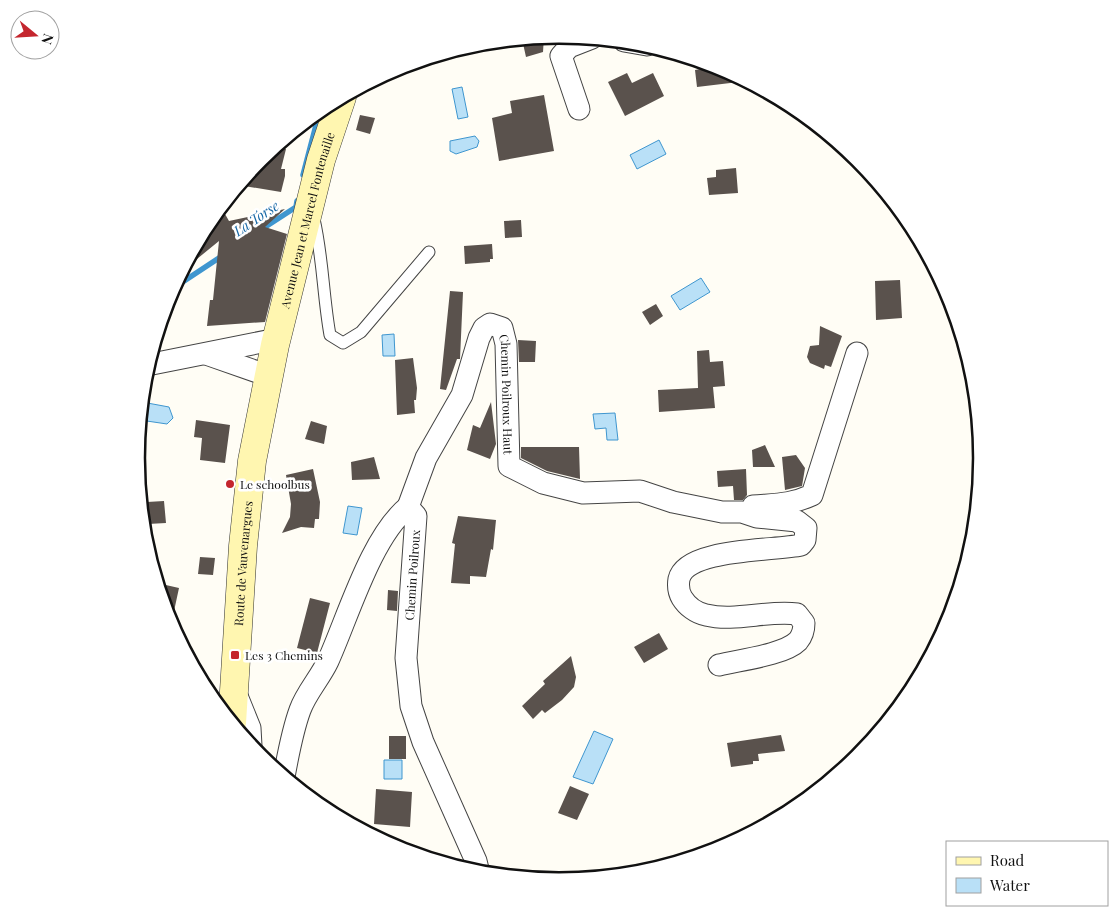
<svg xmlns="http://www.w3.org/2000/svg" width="1118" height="916" viewBox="0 0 1118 916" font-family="'Playfair Display',serif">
<rect width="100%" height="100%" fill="#fffdf5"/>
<path fill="#b9e0f7" stroke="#3f96cf" d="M 462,87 L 468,117 L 458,119 L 452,89 Z
M 475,136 L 479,141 L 477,147 L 456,154 L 450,151 L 450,141 Z
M 659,140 L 666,154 L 637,169 L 630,155 Z
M 701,278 L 710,292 L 680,310 L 671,296 Z
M 394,334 L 395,356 L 383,356 L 382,335 Z
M 142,402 L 169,407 L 173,418 L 167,424 L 140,420 Z
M 615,413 L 618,440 L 607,440 L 606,428 L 595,429 L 593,414 Z
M 348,506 L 362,508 L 357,535 L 343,533 Z
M 594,731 L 613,739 L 593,784 L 573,777 Z
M 384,760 L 402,760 L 402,779 L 384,779 Z"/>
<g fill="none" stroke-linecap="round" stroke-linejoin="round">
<path stroke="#3f96cf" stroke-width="5.5" d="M 303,175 L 320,110
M 259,231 L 296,207 L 297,201
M 172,289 L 222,256"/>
</g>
<path fill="#5a524d" d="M 544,37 L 543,52 L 526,57 L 522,39 Z
M 716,66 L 721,67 L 747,81 L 697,87 L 695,70 Z
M 627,73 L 632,83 L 653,73 L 664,96 L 625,116 L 608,82 Z
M 544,95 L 554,151 L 499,161 L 492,118 L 512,113 L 510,101 Z
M 360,115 L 375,118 L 370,134 L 356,130 Z
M 274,147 L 286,149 L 281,169 L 285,169 L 285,176 L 281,192 L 244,186 L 245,177 L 260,159 Z
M 736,168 L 738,193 L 709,195 L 707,178 L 716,177 L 716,170 Z
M 285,209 L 265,227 L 287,234 L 265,322 L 207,326 L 210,300 L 213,300 L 219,241 L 181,272 L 202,233 L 225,214 L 229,221 Z
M 521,220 L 522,237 L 505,238 L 504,221 Z
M 492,244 L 493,259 L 490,259 L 490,262 L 465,264 L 464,246 Z
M 900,280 L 902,318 L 876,320 L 875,281 Z
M 450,291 L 463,292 L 460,359 L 457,359 L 446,390 L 440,389 Z
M 656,304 L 663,316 L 650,325 L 642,312 Z
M 820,326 L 842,336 L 831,367 L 825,365 L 824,369 L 810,363 L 807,357 L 810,346 L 819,345 Z
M 518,340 L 536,341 L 535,362 L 519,362 Z
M 709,350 L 710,362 L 723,361 L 725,386 L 713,387 L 715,408 L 659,412 L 658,390 L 698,388 L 697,351 Z
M 413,358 L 417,388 L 416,400 L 414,400 L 415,413 L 397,415 L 395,360 Z
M 491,402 L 496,444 L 490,459 L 467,450 L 473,425 L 480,428 Z
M 196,420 L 230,425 L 225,463 L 200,460 L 202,438 L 194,437 Z
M 311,421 L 327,426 L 324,444 L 305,439 Z
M 765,445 L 775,467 L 753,467 L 752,450 Z
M 521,447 L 579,447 L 580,479 L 547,471 L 521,458 Z
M 796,455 L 805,468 L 802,486 L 785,490 L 782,457 Z
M 374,457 L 380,479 L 352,480 L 351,462 Z
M 313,469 L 320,502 L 319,519 L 315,519 L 314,528 L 301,527 L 282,533 L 290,517 L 291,504 L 286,475 Z
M 746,469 L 747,495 L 743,500 L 734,500 L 733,486 L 718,487 L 717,471 Z
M 164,501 L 166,523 L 148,524 L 147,502 Z
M 458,516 L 496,520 L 493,550 L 491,549 L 486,577 L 470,576 L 470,584 L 451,583 L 455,544 L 452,543 Z
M 200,557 L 215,558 L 213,575 L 198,574 Z
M 157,583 L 179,588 L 171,625 L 168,620 Z
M 388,590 L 398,591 L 397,611 L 387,610 Z
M 310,598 L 330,603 L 317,653 L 297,648 Z
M 659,633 L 668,649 L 644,663 L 634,647 Z
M 571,656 L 576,677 L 574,687 L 562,700 L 545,713 L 542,710 L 533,719 L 522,706 L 545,684 L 543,681 Z
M 781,735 L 785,751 L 758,754 L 759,761 L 753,761 L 753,764 L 731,767 L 727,743 Z
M 389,736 L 406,736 L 406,759 L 389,759 Z
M 570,786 L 589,794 L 577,820 L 558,813 Z
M 376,789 L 412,792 L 410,827 L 374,824 Z"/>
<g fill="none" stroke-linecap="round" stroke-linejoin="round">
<defs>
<path id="lane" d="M 314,219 C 323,258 323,296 330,335 L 343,343 L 361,332 L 429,252"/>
<g id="street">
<path d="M 624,41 L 647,45"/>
<path d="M 579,109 L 561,56 L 569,47 L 592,38"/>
<path d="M 206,354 L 269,376"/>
<path d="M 147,365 L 277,339"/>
<path d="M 753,506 C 776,504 790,505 812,495 L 857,353"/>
<path id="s1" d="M 408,507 L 426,458 L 462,395 L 479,338 L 484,328 L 490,324 L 502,328 L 506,344 L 509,466 L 543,483 L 583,493 L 640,491 L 673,502 L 722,512 L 742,512 L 757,517 L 797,521 L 806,528 L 805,540 L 801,545 C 774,551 686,548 679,579 C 678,585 679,593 682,598 C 687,606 696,613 706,615 C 735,622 767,610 797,614 L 804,623 C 804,630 803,635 798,641 C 784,655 739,660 719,665"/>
<path d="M 235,691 L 250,728 L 251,746"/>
<path d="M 284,777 C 288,755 292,732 300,710 C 306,693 320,678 328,661 C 348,617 371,537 408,507 L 416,516 L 406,658 L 411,706 L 423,742 L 476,861 L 479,873"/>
</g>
<g id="secondary">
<path id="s2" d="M 232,723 L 243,546 L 252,461 L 275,345 L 321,160 L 342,97"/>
</g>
</defs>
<use href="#lane" stroke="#444" stroke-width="13"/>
<use href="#street" stroke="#444" stroke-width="23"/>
<use href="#secondary" stroke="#333" stroke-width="29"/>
<use href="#lane" stroke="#fff" stroke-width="11"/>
<use href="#street" stroke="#fff" stroke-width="21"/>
<use href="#secondary" stroke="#fff6b0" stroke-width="28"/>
</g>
<g fill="#c4262e" stroke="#fff" stroke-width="2">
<circle cx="230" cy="484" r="5"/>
<rect x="230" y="650" width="10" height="10" rx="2.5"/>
</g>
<g text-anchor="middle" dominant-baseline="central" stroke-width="5" stroke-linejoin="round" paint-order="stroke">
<g font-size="12" fill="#111" stroke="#fff">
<text stroke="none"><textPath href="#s2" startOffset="510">Avenue Jean et Marcel Fontenaille</textPath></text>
<text stroke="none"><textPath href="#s1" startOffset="282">Chemin Poilroux Haut</textPath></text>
<text stroke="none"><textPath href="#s2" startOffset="160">Route de Vauvenargues</textPath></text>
<text transform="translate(412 575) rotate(-86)">Chemin Poilroux</text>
</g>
<g font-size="12" fill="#111" stroke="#fff" text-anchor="start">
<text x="240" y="484">Le schoolbus</text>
<text x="245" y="655">Les 3 Chemins</text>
</g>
<g font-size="14" font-style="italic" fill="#1768a6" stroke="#fff">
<text transform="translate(256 218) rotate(-34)">La Torse</text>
</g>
</g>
<path d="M0 0H1118V916H0ZM145 458a414 414 0 1 1 828 0a414 414 0 1 1-828 0Z" fill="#fff" fill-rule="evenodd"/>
<path fill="none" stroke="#111" stroke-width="2.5" d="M145 458a414 414 0 1 1 828 0a414 414 0 1 1-828 0Z"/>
<rect x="946" y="841" width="162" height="65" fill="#ffffff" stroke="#a0a0a0"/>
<rect x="956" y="857" width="25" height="8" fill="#fff6b0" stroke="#a0a0a0"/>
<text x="990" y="866" font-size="15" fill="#111111">Road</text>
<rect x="956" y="878" width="25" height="15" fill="#b9e0f7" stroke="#a0a0a0"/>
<text x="990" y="891" font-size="15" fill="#111111">Water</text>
<g transform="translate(35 35) rotate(108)"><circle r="24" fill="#ffffff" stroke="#a0a0a0"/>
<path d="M0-4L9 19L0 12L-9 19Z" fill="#c4262e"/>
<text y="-8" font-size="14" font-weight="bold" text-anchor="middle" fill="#111111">N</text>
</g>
</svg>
